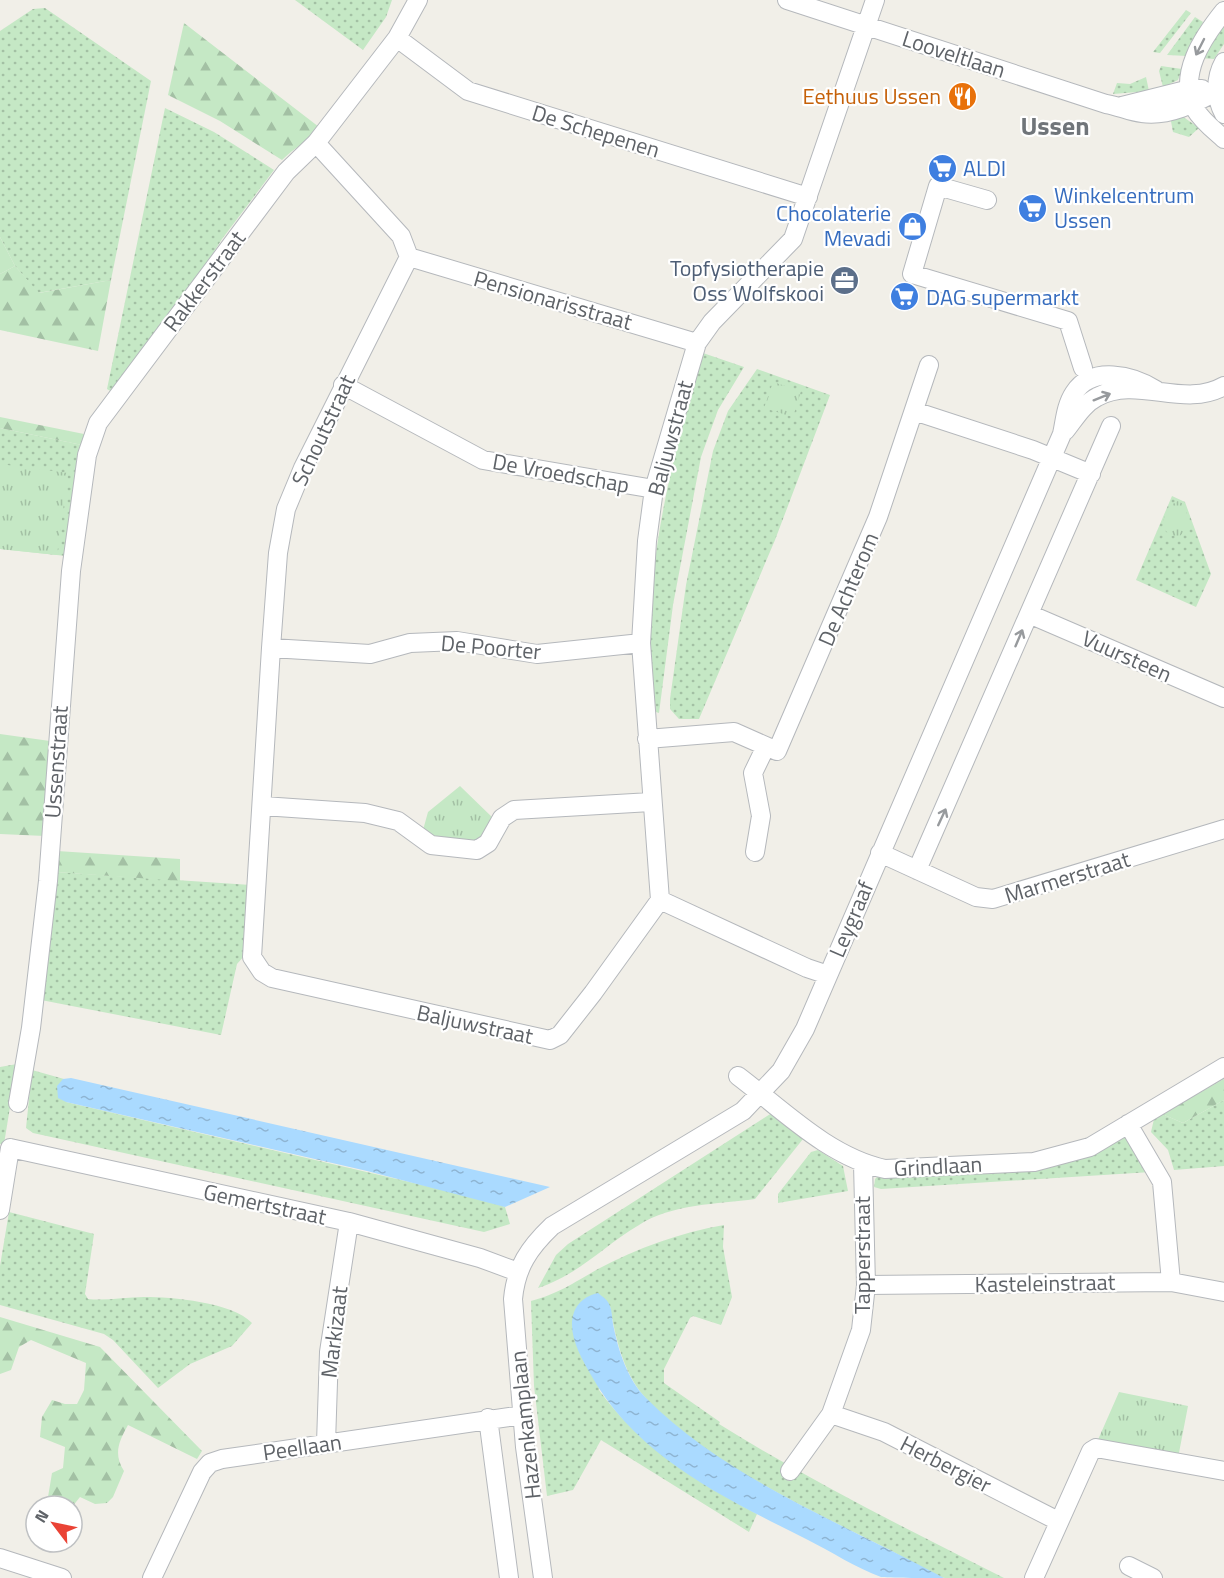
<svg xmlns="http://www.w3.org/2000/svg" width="1224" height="1578" viewBox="0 0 1224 1578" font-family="'Titillium Web',sans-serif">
<defs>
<pattern id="grass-dots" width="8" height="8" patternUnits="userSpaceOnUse" patternTransform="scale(1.5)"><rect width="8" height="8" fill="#c5e8c5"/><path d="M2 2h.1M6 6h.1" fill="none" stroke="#a3c0a4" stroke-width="1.8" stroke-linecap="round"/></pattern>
<pattern id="forest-firs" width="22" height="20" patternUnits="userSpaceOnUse" patternTransform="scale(1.5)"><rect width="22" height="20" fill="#c5e8c5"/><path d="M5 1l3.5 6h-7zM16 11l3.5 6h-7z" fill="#a3c0a4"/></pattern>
<pattern id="park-tufts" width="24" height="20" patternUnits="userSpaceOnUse" patternTransform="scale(1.5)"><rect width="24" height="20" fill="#c5e8c5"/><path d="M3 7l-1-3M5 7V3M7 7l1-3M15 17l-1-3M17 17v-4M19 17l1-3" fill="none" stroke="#a3c0a4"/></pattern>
<pattern id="water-ripples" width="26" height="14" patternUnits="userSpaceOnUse" patternTransform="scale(1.5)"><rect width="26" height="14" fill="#aadaff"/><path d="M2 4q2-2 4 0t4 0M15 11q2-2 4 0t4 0" fill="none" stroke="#8eb4d2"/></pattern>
</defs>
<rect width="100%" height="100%" fill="#f1efe8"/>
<path fill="url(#grass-dots)" d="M 295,0 L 392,0 L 386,17 L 363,50 Z
M 45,8 L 151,81 L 111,280 L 38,293 L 15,266 L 0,237 L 0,31 L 33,9 Z
M 1186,10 L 1191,13 L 1160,53 L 1153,52 Z
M 1195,17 L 1203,22 L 1187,56 L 1167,55 Z
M 1224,22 L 1224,44 L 1214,59 L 1199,58 Z
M 1161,66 L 1182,69 L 1178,80 L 1163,87 L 1159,71 Z
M 1146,77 L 1149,91 L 1113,94 L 1117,83 L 1130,84 Z
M 165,108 L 214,132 L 274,170 L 222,239 L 178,309 L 112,392 L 107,389 Z
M 1170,116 L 1182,116 L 1199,128 L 1189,137 L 1173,132 Z
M 703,353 L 744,367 L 718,410 L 701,457 L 673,605 L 659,713 L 656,712 C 654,691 651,670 650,649 C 648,549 675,448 703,353 Z
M 757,369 L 830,395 L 775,540 L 699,719 L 679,719 L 670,709 L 670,699 L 686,585 L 713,451 L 728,411 Z
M 0,428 L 82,445 L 66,556 L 0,549 Z
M 1172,496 L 1185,502 L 1211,574 L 1196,607 L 1136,580 Z
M 56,872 L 251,885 L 245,955 L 237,964 L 221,1035 L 41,1000 Z
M 17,1064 L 4,1144 L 0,1144 L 0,1067 Z
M 32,1070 L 64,1079 L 66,1102 L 491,1201 L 505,1207 L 510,1224 L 484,1232 L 33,1133 L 26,1128 Z
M 1224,1074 L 1224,1079 L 1162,1114 L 1183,1123 L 1224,1100 L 1224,1166 L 1174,1170 L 1168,1150 L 1151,1132 L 1154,1119 Z
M 775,1111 L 807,1134 L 755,1199 C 718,1204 671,1204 639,1225 C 602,1247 580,1274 538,1288 L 556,1255 L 568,1244 Z
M 1123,1136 L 1133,1144 L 1151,1172 L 881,1189 L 874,1187 L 875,1179 L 881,1173 L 993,1166 Z
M 818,1150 L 843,1166 L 848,1191 L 778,1203 L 778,1194 L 811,1152 Z
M 9,1212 L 94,1234 L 85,1294 L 88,1299 C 106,1301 126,1297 144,1297 C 172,1297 232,1302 252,1323 L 232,1346 L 190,1364 L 158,1388 L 113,1340 L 104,1334 L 0,1305 L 0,1266 Z
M 724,1225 L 723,1247 L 732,1297 L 721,1325 L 693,1316 L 690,1318 L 664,1369 L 664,1383 L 720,1422 L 719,1424 C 812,1482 907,1529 1004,1578 C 986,1578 963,1578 945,1578 C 932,1576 902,1556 888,1549 C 814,1512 697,1458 643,1395 C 623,1371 615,1336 610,1306 L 599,1390 C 640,1447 696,1481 757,1514 L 749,1532 L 601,1440 L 573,1490 L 547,1496 L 534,1386 L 531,1301 C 560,1293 573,1283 598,1269 C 637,1248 679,1233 724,1225 Z"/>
<path fill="url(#forest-firs)" d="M 184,23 L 319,127 C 310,140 294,148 282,160 L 220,121 L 168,95 Z
M 15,266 L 39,293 L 111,280 L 98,351 L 0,330 L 0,274 Z
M 0,417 L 84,434 L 82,445 L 0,428 Z
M 0,734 L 50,741 L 45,836 L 0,834 Z
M 57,851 L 180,859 L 180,881 L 56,872 Z
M 1224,1079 L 1224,1100 L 1183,1123 L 1162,1114 Z
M 0,1317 L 100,1347 L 202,1451 L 197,1459 L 128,1425 C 119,1441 113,1454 124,1471 L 113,1497 L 107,1503 L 95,1504 L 80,1497 L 72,1507 L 52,1501 L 48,1497 L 52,1473 L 63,1468 L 65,1447 L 40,1437 L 42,1417 L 52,1400 L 65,1404 L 77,1404 L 84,1390 L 86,1363 L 31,1340 L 19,1347 L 11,1370 L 0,1374 Z"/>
<path fill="url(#park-tufts)" d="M 773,382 L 801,391 L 793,417 L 764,408 Z
M 0,464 L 68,473 L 57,555 L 0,549 Z
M 1178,501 L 1185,505 L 1189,526 L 1180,536 L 1171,536 L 1164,529 C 1161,519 1168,505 1178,501 Z
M 460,786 L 494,819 L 485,837 L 476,844 L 434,838 L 423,830 L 428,812 Z
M 1119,1392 L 1188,1406 L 1178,1458 L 1097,1442 Z"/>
<path fill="#c5e8c5" d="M 0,237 L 15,266 L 0,274 Z"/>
<path fill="url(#water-ripples)" d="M 71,1078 L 550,1187 L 505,1207 L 367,1171 L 66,1102 L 58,1098 L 57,1086 L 63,1079 Z
M 598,1293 C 603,1297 608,1300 610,1306 C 612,1311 612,1318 613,1324 C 618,1349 627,1379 646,1398 C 728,1480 843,1523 944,1578 C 928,1578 895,1578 881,1577 C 856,1568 832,1552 808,1540 C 727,1499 637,1458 591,1375 C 583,1361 572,1342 572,1325 C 572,1308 581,1297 598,1293 Z"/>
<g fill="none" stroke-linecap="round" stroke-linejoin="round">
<defs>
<path id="minor" d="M 787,0 L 1106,104 C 1119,106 1130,112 1142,113 C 1168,117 1196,103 1217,91
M 1224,11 C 1203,37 1177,75 1195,109 C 1202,121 1214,130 1224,139
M 397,38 L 468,91 L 808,197
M 1224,62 C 1215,78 1215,98 1224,114
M 1122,106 L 1190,89 L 1202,89
M 316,143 L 401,236 L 409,257 L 303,468 L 286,509 L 278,553 L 271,648 L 252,957 L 262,972 L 272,978 L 550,1040 L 560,1035 L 593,993 L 660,900 L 641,643 L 647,541 L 654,489 L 697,343 L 712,322 L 793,239 L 875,0
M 987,200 L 938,186 L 912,274 L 1068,321 L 1083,368
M 409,257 L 697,343
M 343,385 L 483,460 L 654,489
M 914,411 L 1033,450 L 1091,474
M 1065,431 C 1074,420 1083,404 1097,397 C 1137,375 1184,409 1224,386
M 1029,614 L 1224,698
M 271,648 L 370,654 L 410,643 L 457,641 L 537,654 L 641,643
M 647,739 L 734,732 L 777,751 L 878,517 L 929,365
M 263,806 L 365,813 L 398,821 L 431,845 L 477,850 L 488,843 L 502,818 L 514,810 L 651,802
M 755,852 L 761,816 L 753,773 L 766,746
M 880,853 L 976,897 L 993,899 L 1224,829
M 917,870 L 1111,426
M 660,900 L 807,968 L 828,975
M 738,1076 C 783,1110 829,1157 885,1169 L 1034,1162 L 1090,1147 L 1224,1067
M 18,1103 L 31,1028 L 48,881 L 71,571 L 87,455 L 98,423 L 286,172 L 316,143 L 397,38 L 418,0
M 1128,1124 L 1162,1182 L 1171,1282
M 0,1210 L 10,1148 L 349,1222 L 480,1258 L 518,1272
M 866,1285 L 1171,1282 L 1224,1292
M 831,1414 L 884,1432 L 1058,1521
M 488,1418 L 509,1578
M 326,1443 L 329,1352 L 349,1222
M 790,1471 L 831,1414 L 861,1330 L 866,1285 L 863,1164
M 0,1558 L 62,1578
M 1129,1566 L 1153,1578
M 152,1578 L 202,1472 L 210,1463 L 222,1459 L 523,1415
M 543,1578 L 525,1447 L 513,1299 C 516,1267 529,1248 552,1226 L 743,1111 L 781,1071 L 805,1029 L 1062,434 C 1065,420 1066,405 1074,393 C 1092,365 1133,375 1156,390
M 1034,1578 L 1091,1451 L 1096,1448 L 1224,1471"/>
</defs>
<use href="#minor" stroke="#b5b8bc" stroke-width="20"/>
<use href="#minor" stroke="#fff" stroke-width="18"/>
</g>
<defs><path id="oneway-shaft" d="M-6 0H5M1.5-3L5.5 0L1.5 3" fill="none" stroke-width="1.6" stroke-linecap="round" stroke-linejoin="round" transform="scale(1.5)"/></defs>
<g stroke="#979a9d">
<use href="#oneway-shaft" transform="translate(1200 47) rotate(117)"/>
<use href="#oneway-shaft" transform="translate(1102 397) rotate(-22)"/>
<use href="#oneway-shaft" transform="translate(1019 638) rotate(-67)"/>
<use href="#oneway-shaft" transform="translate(942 817) rotate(-65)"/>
</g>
<defs>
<symbol id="restaurant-disc" viewBox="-11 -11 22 22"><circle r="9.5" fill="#e8710a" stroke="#fff"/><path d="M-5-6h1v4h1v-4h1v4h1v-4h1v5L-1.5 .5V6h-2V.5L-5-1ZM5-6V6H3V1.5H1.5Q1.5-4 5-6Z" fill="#fff"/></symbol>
<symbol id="supermarket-disc" viewBox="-11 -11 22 22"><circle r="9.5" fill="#3f7fe0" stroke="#fff"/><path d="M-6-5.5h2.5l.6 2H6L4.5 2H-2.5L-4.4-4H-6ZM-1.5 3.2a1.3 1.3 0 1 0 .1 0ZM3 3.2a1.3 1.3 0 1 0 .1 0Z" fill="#fff"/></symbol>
<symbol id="shop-disc" viewBox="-11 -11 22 22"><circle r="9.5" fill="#3f7fe0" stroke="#fff"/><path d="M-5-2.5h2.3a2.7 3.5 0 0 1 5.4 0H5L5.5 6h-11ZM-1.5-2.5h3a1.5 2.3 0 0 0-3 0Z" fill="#fff"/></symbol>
<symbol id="office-disc" viewBox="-11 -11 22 22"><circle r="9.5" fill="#5c6f8a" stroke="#fff"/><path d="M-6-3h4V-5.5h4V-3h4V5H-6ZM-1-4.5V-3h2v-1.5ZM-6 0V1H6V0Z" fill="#fff"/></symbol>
</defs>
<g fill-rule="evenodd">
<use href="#restaurant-disc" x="946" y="80" width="33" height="33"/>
<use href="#supermarket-disc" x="926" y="152" width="33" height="33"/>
<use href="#supermarket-disc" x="1016" y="192" width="33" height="33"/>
<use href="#shop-disc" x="896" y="210" width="33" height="33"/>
<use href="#office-disc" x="828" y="264" width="33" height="33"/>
<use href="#supermarket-disc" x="888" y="280" width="33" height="33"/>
</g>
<g text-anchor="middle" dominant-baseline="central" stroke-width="4.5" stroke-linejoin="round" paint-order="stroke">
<g font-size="22" fill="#5f6368" stroke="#fff">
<text transform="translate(954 54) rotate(18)">Looveltlaan</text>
<text transform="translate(596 131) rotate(17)">De Schepenen</text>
<text transform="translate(204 281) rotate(-53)">Rakkerstraat</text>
<text transform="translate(553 300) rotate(16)">Pensionarisstraat</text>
<text transform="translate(323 430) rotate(-65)">Schoutstraat</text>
<text transform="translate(670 438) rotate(-75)">Baljuwstraat</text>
<text transform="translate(561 473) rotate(10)">De Vroedschap</text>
<text transform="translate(848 589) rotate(-67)">De Achterom</text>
<text transform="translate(491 647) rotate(5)">De Poorter</text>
<text transform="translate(1127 656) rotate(24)">Vuursteen</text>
<text transform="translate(56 762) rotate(-86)">Ussenstraat</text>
<text transform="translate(1067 877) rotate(-17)">Marmerstraat</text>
<text transform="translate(851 919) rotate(-67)">Leygraaf</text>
<text transform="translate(475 1024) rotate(12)">Baljuwstraat</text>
<text transform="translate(938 1166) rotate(-3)">Grindlaan</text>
<text transform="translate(265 1204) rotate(12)">Gemertstraat</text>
<text transform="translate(862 1255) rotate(-90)">Tapperstraat</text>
<text transform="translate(1045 1283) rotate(-1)">Kasteleinstraat</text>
<text transform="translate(334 1332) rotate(-83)">Markizaat</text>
<text transform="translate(525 1425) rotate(-96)">Hazenkamplaan</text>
<text transform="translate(302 1447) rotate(-8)">Peellaan</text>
<text transform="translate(946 1464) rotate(27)">Herbergier</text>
</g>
<g font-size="22" fill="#c56008" stroke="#fff" text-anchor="end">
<text x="941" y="96">Eethuus Ussen</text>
</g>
<g font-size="22" fill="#366cbe" stroke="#fff" text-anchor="start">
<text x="963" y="168">ALDI</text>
<text x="1054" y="195">Winkelcentrum<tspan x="1054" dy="25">Ussen</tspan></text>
<text x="891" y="213" text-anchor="end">Chocolaterie<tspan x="891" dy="25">Mevadi</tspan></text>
<text x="926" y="297">DAG supermarkt</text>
</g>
<g font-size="22" fill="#4e5e75" stroke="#fff" text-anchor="end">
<text x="824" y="268">Topfysiotherapie<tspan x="824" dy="25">Oss Wolfskooi</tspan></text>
</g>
<g font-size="26" font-weight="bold" fill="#70757a" stroke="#fff">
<text x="1055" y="125">Ussen</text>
</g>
</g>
<g transform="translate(54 1524) rotate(302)"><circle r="28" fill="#ffffff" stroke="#bfc1c3" stroke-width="1.5"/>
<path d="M0-4.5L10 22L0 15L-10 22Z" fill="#ea4335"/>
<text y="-9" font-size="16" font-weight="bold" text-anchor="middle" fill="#5f6368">N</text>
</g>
</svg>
